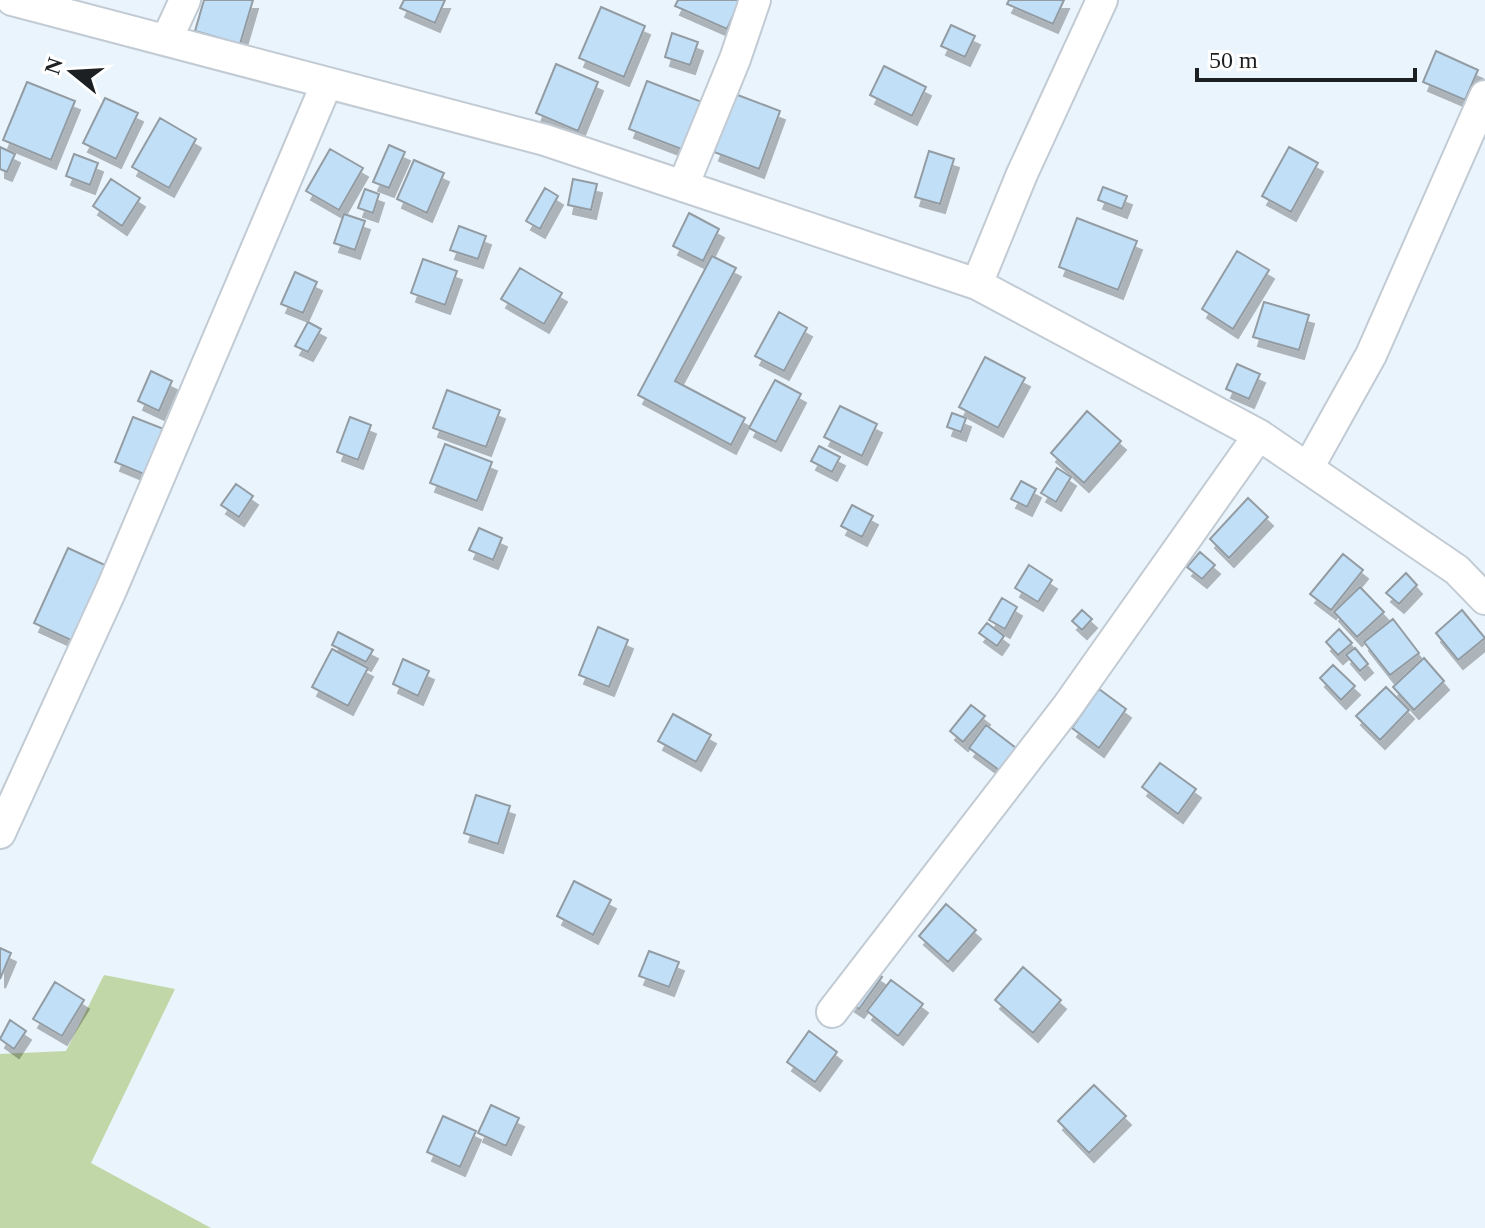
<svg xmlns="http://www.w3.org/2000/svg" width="1485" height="1228" viewBox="0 0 1485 1228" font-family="Georgia,serif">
<defs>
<filter id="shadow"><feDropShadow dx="5" dy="9" stdDeviation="0" flood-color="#0004"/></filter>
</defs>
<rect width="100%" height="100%" fill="#eaf4fc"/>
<path fill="#c1d7a7" d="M 104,975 L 175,989 L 91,1163 L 211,1228 L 0,1228 L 0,1054 L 66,1051 Z"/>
<path fill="#c1dff7" stroke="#939ca3" stroke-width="2" filter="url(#shadow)" d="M 204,0 L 253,0 L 240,44 L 195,31 Z
M 404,0 L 445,0 L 435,23 L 400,8 Z
M 678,0 L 740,0 L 727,29 L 675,6 Z
M 1009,0 L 1064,0 L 1053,24 L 1007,4 Z
M 601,7 L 645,26 L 624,77 L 579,58 Z
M 951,25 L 975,36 L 965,57 L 941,46 Z
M 672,33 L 698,42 L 690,65 L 665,57 Z
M 1436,51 L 1478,70 L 1465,100 L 1423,82 Z
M 556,64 L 598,82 L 578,131 L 536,113 Z
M 884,66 L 926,87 L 912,116 L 870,95 Z
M 647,81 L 702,102 L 684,150 L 629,129 Z
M 27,82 L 75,101 L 51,160 L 3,140 Z
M 735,94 L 780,111 L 759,169 L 714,152 Z
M 105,98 L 138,113 L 116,159 L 83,143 Z
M 160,118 L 196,139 L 169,188 L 132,167 Z
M 389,145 L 405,152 L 389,188 L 373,182 Z
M 0,147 L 15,154 L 7,172 L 0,169 Z
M 1289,147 L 1318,163 L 1291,212 L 1262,196 Z
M 330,149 L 363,168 L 339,210 L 306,191 Z
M 929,151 L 954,159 L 940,204 L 915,197 Z
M 74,154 L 98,163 L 90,185 L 66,176 Z
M 414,160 L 444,173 L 427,213 L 397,199 Z
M 111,179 L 140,198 L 122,226 L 93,206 Z
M 573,179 L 597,184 L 591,210 L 568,205 Z
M 1103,187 L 1127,196 L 1122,209 L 1098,200 Z
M 545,188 L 558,196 L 540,229 L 526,221 Z
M 365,189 L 379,194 L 373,213 L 358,208 Z
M 689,213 L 719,229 L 703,261 L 673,246 Z
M 344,214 L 365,221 L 355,250 L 334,243 Z
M 1077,218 L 1137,241 L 1118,290 L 1059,267 Z
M 459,226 L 486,236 L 478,259 L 450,250 Z
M 1237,251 L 1269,270 L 1233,329 L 1202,309 Z
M 712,256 L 736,268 L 675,381 L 745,418 L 731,445 L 638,395 Z
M 423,259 L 457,271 L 445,305 L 411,293 Z
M 520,268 L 562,293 L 544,324 L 501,299 Z
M 295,272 L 317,282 L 303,313 L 281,304 Z
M 1264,302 L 1309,315 L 1299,350 L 1253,337 Z
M 779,312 L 807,328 L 784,371 L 755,356 Z
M 308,322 L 321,329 L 308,352 L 295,346 Z
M 985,357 L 1025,378 L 998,428 L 959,407 Z
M 1237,364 L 1260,374 L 1249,399 L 1226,389 Z
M 151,371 L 172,381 L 159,411 L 138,401 Z
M 775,380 L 801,394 L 776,442 L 749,428 Z
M 447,390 L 500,410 L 486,447 L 433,428 Z
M 840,406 L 877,424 L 862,456 L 824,437 Z
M 1087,411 L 1121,441 L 1084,483 L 1051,453 Z
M 952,413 L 966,418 L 961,432 L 947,427 Z
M 133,417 L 169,431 L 151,477 L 115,462 Z
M 350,417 L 371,425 L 358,460 L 337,452 Z
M 445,444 L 492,462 L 477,501 L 430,483 Z
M 819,446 L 840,457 L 832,472 L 811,461 Z
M 1057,468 L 1071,477 L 1056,502 L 1041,493 Z
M 1021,481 L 1036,489 L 1027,507 L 1011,499 Z
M 236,484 L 253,496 L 239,517 L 221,505 Z
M 1248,498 L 1268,517 L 1229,558 L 1210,539 Z
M 852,505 L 873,516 L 862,537 L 841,526 Z
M 479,528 L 502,538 L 493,560 L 469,550 Z
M 68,548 L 107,566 L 73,641 L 34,623 Z
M 1200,552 L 1215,565 L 1202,579 L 1187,567 Z
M 1343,554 L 1363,570 L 1331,610 L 1310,594 Z
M 1029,565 L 1052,580 L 1038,602 L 1015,588 Z
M 1406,573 L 1417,585 L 1399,604 L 1386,593 Z
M 1360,587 L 1384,612 L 1357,637 L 1334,612 Z
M 1002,598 L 1017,607 L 1005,629 L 989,620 Z
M 1082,610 L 1092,619 L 1082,630 L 1072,621 Z
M 1462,610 L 1485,638 L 1458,660 L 1436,633 Z
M 1393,619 L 1419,653 L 1390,675 L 1364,642 Z
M 987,623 L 1004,636 L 997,646 L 979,633 Z
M 598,627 L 628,640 L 609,687 L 579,675 Z
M 1339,629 L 1352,643 L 1338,655 L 1326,642 Z
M 338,632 L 373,650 L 366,662 L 332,645 Z
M 1355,648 L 1368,664 L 1360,671 L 1346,655 Z
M 332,649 L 368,668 L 348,706 L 312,687 Z
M 1424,658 L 1444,681 L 1414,710 L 1393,687 Z
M 403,659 L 429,671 L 418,696 L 393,684 Z
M 1333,665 L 1355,686 L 1341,700 L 1320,678 Z
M 1386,687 L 1409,710 L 1380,740 L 1356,716 Z
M 1099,689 L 1126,709 L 1099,748 L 1072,728 Z
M 971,705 L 985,716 L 963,742 L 950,731 Z
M 673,714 L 711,735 L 696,762 L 658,741 Z
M 986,725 L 1016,748 L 999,770 L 969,748 Z
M 1160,763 L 1196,789 L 1178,814 L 1142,787 Z
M 476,795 L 510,806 L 498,844 L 464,833 Z
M 574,881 L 611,900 L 593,935 L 557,916 Z
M 946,904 L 976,930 L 948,962 L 919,936 Z
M 0,948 L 11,953 L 0,979 Z
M 649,951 L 679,962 L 669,987 L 639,976 Z
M 1023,967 L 1061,1000 L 1033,1033 L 995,1000 Z
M 873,971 L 882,977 L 859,1009 L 850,1003 Z
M 891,980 L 923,1004 L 898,1036 L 867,1011 Z
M 55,982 L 84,1000 L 62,1036 L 33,1019 Z
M 10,1020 L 26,1031 L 14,1049 L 0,1039 Z
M 809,1031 L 837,1052 L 815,1082 L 787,1062 Z
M 1094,1085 L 1126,1116 L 1089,1153 L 1058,1121 Z
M 491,1105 L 519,1118 L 506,1146 L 478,1133 Z
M 443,1116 L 476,1131 L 460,1167 L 427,1152 Z"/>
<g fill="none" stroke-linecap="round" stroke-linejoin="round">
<defs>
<path id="street" d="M 12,0 L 545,140 L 977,284 L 1259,435 L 1457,570 L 1485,599
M 167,39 L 185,0
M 683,186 L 735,59 L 755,0
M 977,284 L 1022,174 L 1102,0
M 1308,468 L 1371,355 L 1485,96
M 0,833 L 112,588 L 326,85
M 832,1012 L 1067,707 L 1259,435"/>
</defs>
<use href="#street" stroke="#c2cbd3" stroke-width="34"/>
<use href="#street" stroke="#fff" stroke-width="30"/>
</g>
<g transform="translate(72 72) rotate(288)" stroke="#ffffff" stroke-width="6" paint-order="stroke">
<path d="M0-6L14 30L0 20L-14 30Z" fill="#1c2023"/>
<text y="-12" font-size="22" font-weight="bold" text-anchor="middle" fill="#1c2023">N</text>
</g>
<path d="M1197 68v12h218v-12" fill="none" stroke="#1c2023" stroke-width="4"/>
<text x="1209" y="68" font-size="24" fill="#1c2023" stroke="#ffffff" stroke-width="6" paint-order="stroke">50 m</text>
</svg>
